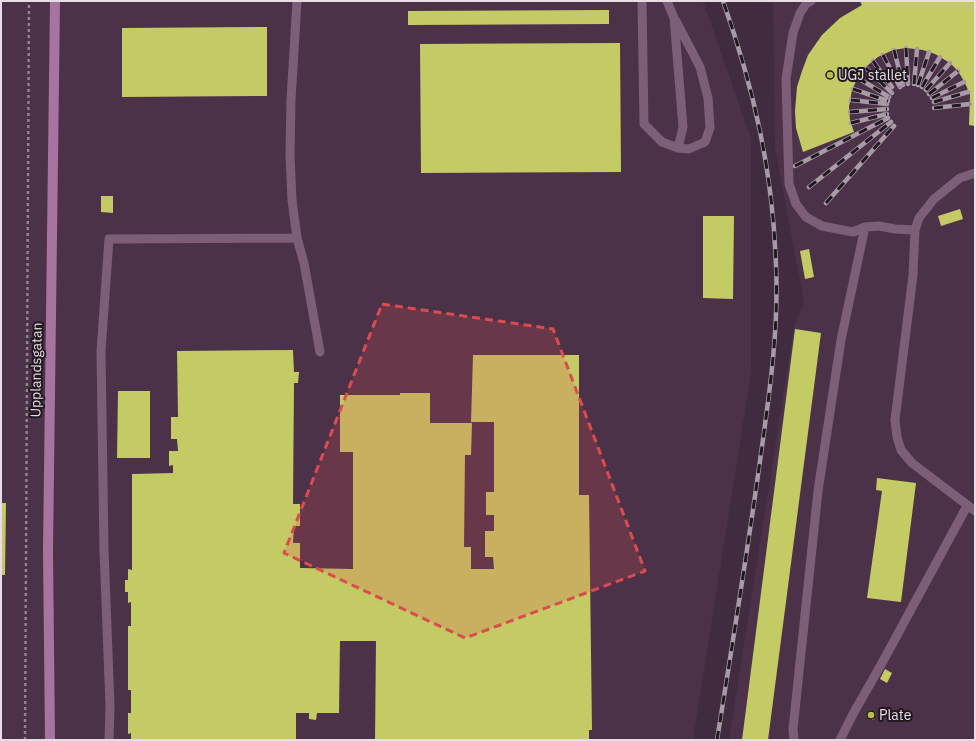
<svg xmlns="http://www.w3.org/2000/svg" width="976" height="741" viewBox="0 0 976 741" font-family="'IBM Plex Sans',sans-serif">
<rect width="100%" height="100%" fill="#402c3e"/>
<path fill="#4c3249" d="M 1,1 L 703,1 L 751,139 L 751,373 L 693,740 L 1,740 Z
M 773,1 L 975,1 L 975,740 L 729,740 L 794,327 L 804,302 L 775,148 Z"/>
<path fill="#c4ca64" d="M 860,1 L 975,1 L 975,126 L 969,125 L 970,95 L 965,83 L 958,71 L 950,63 L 935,54 L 923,50 L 906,48 L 893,50 L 878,57 L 868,65 L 857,79 L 852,90 L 849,107 L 850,120 L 854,132 L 803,152 L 796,128 L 795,111 L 797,87 L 802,71 L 808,55 L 822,35 L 840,18 L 862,5 Z
M 609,10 L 609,24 L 408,25 L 408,11 Z
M 267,27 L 267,96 L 122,97 L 122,28 Z
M 620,43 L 621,172 L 421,173 L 420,44 Z
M 101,196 L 113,196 L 113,213 L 101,212 Z
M 960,209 L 963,219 L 941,226 L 938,216 Z
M 703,216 L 734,216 L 733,299 L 703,298 Z
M 809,249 L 814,277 L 805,279 L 800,251 Z
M 795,329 L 821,333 L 768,740 L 742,740 Z
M 293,350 L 294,372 L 299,372 L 298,383 L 294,383 L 293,504 L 300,504 L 300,526 L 294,526 L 293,543 L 300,543 L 300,568 L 353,569 L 353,452 L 340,452 L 340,395 L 400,395 L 400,393 L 430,393 L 430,423 L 472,423 L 471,455 L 465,455 L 464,547 L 471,547 L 471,569 L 494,569 L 493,557 L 485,557 L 485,531 L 494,531 L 494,515 L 486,515 L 486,492 L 494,492 L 494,422 L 471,422 L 473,355 L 579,355 L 579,495 L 589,495 L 592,730 L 589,730 L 589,740 L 375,740 L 376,641 L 340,641 L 339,713 L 317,713 L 316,720 L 309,719 L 309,713 L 296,713 L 296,740 L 131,740 L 131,733 L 128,734 L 128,713 L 131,713 L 131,690 L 128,690 L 128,626 L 131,626 L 131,602 L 128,603 L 128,592 L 125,592 L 125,580 L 128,580 L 128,569 L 132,570 L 132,474 L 173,473 L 173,465 L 169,466 L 169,451 L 178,451 L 177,439 L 171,439 L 171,417 L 178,417 L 177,351 Z
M 118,391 L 150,391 L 150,458 L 117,458 Z
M 877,478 L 916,483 L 901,602 L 867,598 L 882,491 L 876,490 Z
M 1,503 L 6,503 L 5,575 L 1,575 Z
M 885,669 L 892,673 L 887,683 L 880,679 Z
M 870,710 L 876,714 L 873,720 L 866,716 Z"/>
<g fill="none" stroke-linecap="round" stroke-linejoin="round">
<path stroke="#938291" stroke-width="2.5" stroke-dasharray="3 3" stroke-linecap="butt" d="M 25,740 L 29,1"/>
<path stroke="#7d5e79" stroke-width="9" d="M 297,1 L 291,100 L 290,155 L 292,200 L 297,238 L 304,263 L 320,352
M 642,1 L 644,124 L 662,142 L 678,148 L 683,127 L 674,18 L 667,1
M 811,1 L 806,4 L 800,13 L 793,33 L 786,79 L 789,184 L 796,204 L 806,217 L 822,226 L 853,232 L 865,227 L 879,226 L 895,229 L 915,230
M 676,21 L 700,67 L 708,98 L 710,128 L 705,142 L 689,149 L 678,148
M 975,173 L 960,178 L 934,199 L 919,218 L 915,230 L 913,275 L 895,420 L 897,437 L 901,450 L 912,463 L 975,511
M 109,740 L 110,706 L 104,550 L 101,351 L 109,239 L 297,238
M 794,740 L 793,729 L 818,491 L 841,340 L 865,227
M 840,740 L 853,714 L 882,663 L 967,506"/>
<path stroke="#a6749f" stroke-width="10" d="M 50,740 L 48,550 L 55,1"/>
<defs>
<path id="rail" d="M 906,48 L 908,84
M 894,50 L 903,85
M 883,55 L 900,87
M 873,61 L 892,87
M 866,68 L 892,93
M 858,78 L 889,97
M 914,84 L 917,49
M 918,85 L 929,52
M 922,87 L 940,57
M 853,89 L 888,101
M 926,90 L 950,63
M 929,94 L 958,71
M 932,98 L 964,82
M 851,100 L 887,104
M 934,102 L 968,92
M 934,108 L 970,104
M 850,112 L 887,109
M 851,123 L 887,114
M 795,166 L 888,118
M 809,187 L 891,122
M 826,203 L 894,126
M 717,740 C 732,647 747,554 760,461 C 769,396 779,331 776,266 C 773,172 754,89 723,1"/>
</defs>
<use href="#rail" stroke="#a99aa7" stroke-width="4.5"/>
<use href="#rail" stroke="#211820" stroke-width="3" stroke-dasharray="9" stroke-linecap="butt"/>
</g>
<path fill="#da4c4e" fill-opacity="0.2" stroke="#da4c4e" stroke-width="3" stroke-dasharray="8 5" stroke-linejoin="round" d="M 382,304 L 553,329 L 645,571 L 465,638 L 284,553 Z"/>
<g fill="#bac045" stroke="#211820" stroke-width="1.5">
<circle cx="830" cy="75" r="4"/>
<circle cx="871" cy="715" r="4"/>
</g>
<g text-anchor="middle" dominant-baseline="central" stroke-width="4" stroke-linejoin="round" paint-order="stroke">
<g font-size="14" fill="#e9dce7" stroke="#211820" text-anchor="start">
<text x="838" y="75">UGJ stallet</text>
<text x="879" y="715">Plate</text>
</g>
<g font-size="14" fill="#e9dce7" stroke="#211820">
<text transform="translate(36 370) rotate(-89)">Upplandsgatan</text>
</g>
</g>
<rect width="976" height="741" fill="none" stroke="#e9dce7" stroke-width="4"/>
</svg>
